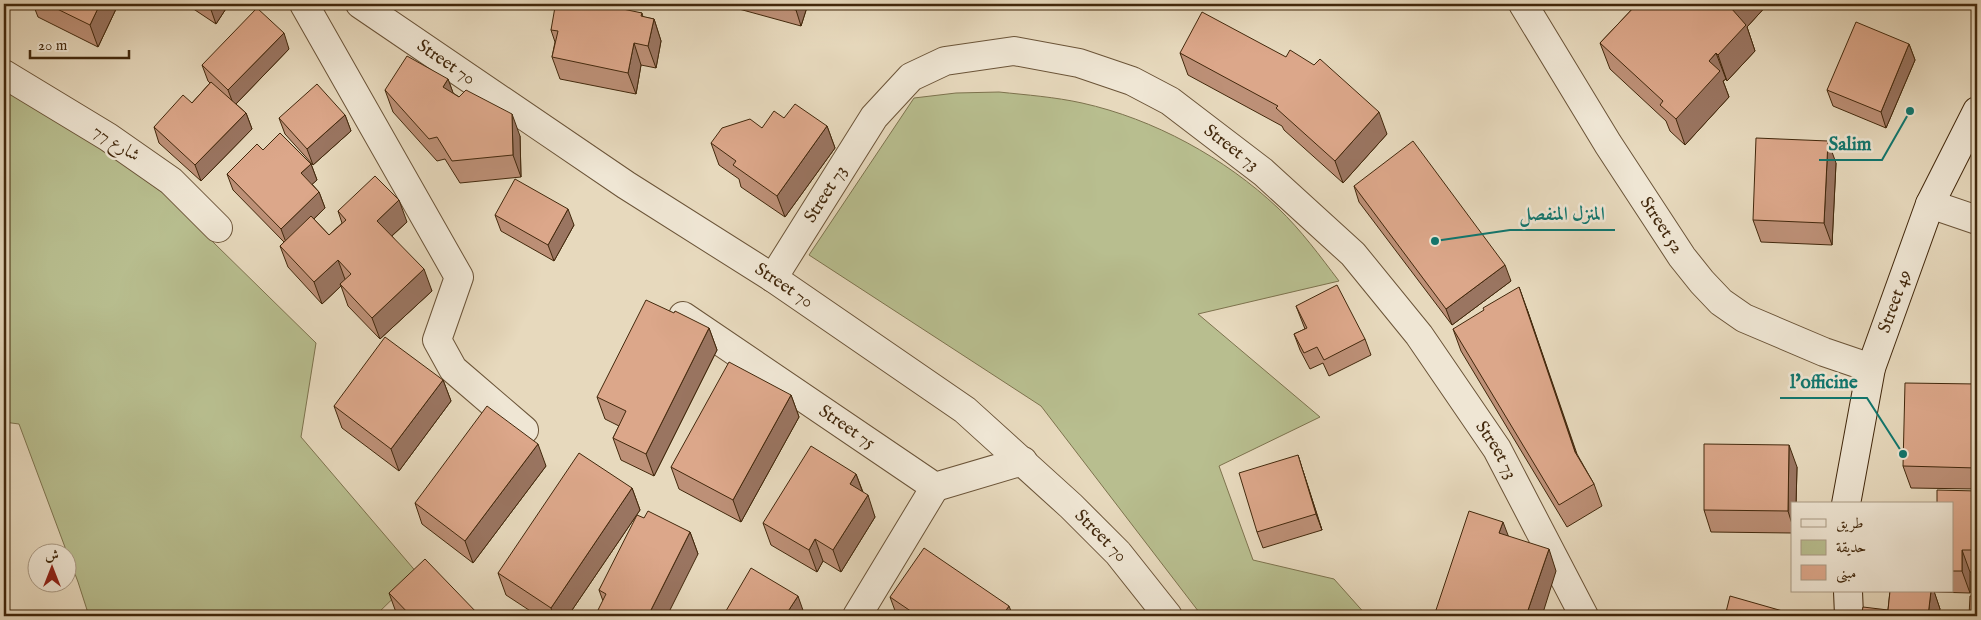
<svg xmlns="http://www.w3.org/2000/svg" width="1981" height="620" viewBox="0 0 1981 620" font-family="'IM FELL English',Amiri,serif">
<rect width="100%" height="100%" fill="#e7d9bd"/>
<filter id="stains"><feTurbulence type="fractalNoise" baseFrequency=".004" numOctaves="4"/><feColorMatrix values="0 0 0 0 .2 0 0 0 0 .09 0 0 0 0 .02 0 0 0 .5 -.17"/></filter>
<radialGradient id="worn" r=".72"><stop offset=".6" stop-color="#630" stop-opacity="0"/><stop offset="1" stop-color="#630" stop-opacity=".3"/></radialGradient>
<path fill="#b8be8f" stroke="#7d734e" d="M 4,90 L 58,117 L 163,193 L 316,343 L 301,437 L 418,574 L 375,616 L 89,616 L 78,582 L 19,424 L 4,422 Z
M 999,92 C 1027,95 1055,97 1082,103 C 1154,119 1225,158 1278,208 C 1301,230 1320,256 1339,281 L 1198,314 L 1320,417 L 1219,466 L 1253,560 L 1334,579 L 1367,616 L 1202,616 L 1041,406 L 809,255 L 914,98 L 956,93 Z"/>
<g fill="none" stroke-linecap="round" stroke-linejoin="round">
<defs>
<g id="minor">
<path d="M 304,4 L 459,277 L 437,340 L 453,369 L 524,430"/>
<path id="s1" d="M 1523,4 L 1608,144 L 1682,257 L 1702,282 L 1721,302 L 1744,318 L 1824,352 L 1871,368"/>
<path d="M 4,74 L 108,137 L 171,181 L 218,228"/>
<path d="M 1930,204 L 1977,220"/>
<path id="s2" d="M 773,278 L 874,117 L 911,77 L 945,61 L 1014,51 L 1079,63 L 1132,81 L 1170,101 L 1263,172 L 1353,254 L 1419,335 L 1497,449 L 1584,616"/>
<path id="s3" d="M 683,316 L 935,487 L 1023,461"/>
<path d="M 857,616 L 935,487"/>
</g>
<g id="tertiary">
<path id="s4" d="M 360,4 L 626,185 L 773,278 L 965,410 L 1071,506 L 1118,553 L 1168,616"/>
</g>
<g id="secondary">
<path id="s5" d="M 1846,504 L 1871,368 L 1930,204 L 1977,111"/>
<path d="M 1848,591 L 1849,616"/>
</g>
</defs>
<use href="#minor" stroke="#6b5438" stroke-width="30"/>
<use href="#tertiary" stroke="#6b5438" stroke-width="30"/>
<use href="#secondary" stroke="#42280c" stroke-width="30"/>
<use href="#minor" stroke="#efe6d4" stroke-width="28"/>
<use href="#tertiary" stroke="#efe6d4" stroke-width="28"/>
<use href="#secondary" stroke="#efe6d4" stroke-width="28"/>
</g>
<path fill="#bd9077" stroke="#42280c" d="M 33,4 L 114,4 L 116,9 L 98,47 L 38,17 Z
M 186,4 L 229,4 L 216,24 Z
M 728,4 L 808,4 L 801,26 L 728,6 Z
M 1637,4 L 1768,4 L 1747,27 L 1755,51 L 1727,81 L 1726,79 L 1723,81 L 1729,97 L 1685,145 L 1670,131 L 1666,121 L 1610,69 L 1600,43 Z
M 564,8 L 642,13 L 643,17 L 654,19 L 661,41 L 656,68 L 641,65 L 636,94 L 560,79 L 552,57 L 555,42 L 551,30 Z
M 1909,44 L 1915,60 L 1886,128 L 1833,106 L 1827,90 Z
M 289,49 L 236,104 L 246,113 L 252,129 L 201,181 L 159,143 L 154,127 L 192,103 L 210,83 L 208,81 L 202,65 Z
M 1180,53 L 1387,134 L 1343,183 L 1284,130 L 1282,126 L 1188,75 Z
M 448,79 L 453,93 L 520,136 L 521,177 L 460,183 L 445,159 L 437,161 L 393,112 L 385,90 Z
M 345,115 L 351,131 L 313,165 L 285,134 L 279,118 Z
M 784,118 L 827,126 L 835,148 L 785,217 L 741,187 L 739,179 L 719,165 L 711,143 L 762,128 Z
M 263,150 L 311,164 L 317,180 L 312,184 L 319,192 L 325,208 L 314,219 L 329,235 L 342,223 L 338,211 L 407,222 L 392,236 L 432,291 L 380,339 L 348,306 L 341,286 L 322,304 L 288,267 L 280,246 L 284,242 L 233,190 L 227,174 Z
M 1836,163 L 1832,245 L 1761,242 L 1753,220 Z
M 1354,186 L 1511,281 L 1452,325 L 1359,202 Z
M 495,215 L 574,225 L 554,261 L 501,231 Z
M 1296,306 L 1365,339 L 1371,355 L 1329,376 L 1323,363 L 1310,369 L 1300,350 L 1294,334 L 1305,329 Z
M 1527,309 L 1577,454 L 1594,484 L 1602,506 L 1567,527 L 1461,351 L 1453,329 Z
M 709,328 L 717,350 L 654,476 L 621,460 L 613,438 L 619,426 L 605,419 L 597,397 Z
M 443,380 L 451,401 L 399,471 L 342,428 L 334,406 Z
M 1977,384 L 1977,489 L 1911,488 L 1903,466 Z
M 791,395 L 799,417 L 741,522 L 679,489 L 671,467 Z
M 546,466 L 473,563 L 422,524 L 415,503 Z
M 1797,467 L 1796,504 L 1792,504 L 1792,533 L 1711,532 L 1704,510 Z
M 1303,471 L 1322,530 L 1263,548 L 1257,532 Z
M 856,474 L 863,492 L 875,517 L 841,572 L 823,561 L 817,572 L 771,545 L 763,523 Z
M 632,488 L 640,510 L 568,616 L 538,616 L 506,595 L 498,573 Z
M 1977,491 L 1977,572 L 1970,572 L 1970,593 L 1934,592 L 1940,609 L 1888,610 L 1890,591 L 1952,591 L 1952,504 Z
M 644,518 L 690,532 L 698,554 L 603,601 L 599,590 Z
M 389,593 L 480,616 L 398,616 L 397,615 Z
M 890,597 L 1013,616 L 897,616 Z"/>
<path fill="#9a7561" stroke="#42280c" d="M 100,4 L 114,4 L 116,9 L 98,47 L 90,25 Z
M 209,4 L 229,4 L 216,24 Z
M 798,4 L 808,4 L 801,26 L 796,10 Z
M 1735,4 L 1768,4 L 1747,27 L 1755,51 L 1727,81 L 1718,55 L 1731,8 Z
M 654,19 L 661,41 L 656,68 L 648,46 Z
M 284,33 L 289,49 L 234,106 L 228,90 Z
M 634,43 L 641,65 L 636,94 L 628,73 Z
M 1909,44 L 1915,60 L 1886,128 L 1881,112 Z
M 1716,53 L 1726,79 L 1723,81 L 1729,97 L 1685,145 L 1676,119 L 1709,61 Z
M 448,79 L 456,101 L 443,87 Z
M 1379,112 L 1387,134 L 1343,183 L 1335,161 Z
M 246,113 L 252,129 L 201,181 L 195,165 Z
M 512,114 L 520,136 L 521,177 L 513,155 Z
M 345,115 L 351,131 L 313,165 L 307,149 Z
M 827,126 L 835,148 L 785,217 L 777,196 Z
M 1828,141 L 1836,163 L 1832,245 L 1824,223 Z
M 311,164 L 317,180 L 307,189 L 301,173 Z
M 319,192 L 325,208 L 287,245 L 281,229 Z
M 399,200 L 407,222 L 385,242 L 377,221 Z
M 568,209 L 574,225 L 554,261 L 548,245 Z
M 338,260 L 346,282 L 340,284 L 341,286 L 322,304 L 314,282 Z
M 1505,265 L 1511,281 L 1452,325 L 1446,309 Z
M 424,269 L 432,291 L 380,339 L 372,318 Z
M 1519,287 L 1527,309 L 1583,474 L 1575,452 Z
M 709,328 L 717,350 L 654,476 L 646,454 Z
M 443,380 L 451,401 L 399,471 L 391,449 Z
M 791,395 L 799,417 L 741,522 L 733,500 Z
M 538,444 L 546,466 L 473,563 L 465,541 Z
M 1789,445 L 1797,467 L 1796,504 L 1792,504 L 1792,524 L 1788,511 Z
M 1298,455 L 1303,471 L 1322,530 L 1316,514 Z
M 856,474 L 864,496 L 850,484 Z
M 632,488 L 640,510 L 568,616 L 554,616 L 551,608 Z
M 868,495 L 875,517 L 841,572 L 833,550 Z
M 1503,522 L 1511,543 L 1499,533 Z
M 690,532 L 698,554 L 667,616 L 648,616 Z
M 815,539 L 823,561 L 817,572 L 809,550 Z
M 1549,549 L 1556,571 L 1542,616 L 1526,616 Z
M 1962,550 L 1970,572 L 1970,593 L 1962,571 Z
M 1931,591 L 1934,591 L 1940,609 L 1939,616 L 1928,616 Z
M 798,596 L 805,616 L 785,616 Z
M 1009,606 L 1013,616 L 1002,616 Z"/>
<path fill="#dca78a" stroke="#42280c" d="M 47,4 L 100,4 L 90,25 Z
M 565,4 L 599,4 L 642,13 L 641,16 L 654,19 L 648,46 L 634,43 L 628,73 L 552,57 L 558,31 L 551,30 L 555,7 L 564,8 Z
M 772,4 L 798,4 L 796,10 Z
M 1637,4 L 1735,4 L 1731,8 L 1746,25 L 1718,55 L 1716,53 L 1709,61 L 1720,71 L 1676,119 L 1660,105 L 1663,101 L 1600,43 Z
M 257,8 L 284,33 L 228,90 L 202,65 Z
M 1202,12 L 1286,57 L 1290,50 L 1314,65 L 1320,59 L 1379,112 L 1335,161 L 1276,108 L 1278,106 L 1180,53 Z
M 1856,22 L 1909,44 L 1881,112 L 1827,90 Z
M 407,56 L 448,79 L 443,87 L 459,97 L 466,90 L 512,114 L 513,155 L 452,161 L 437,137 L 429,139 L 385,90 Z
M 211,82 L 246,113 L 195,165 L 154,127 L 183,95 L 192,103 Z
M 317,84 L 345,115 L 307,149 L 279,118 Z
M 795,104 L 827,126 L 777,196 L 733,165 L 736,161 L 711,143 L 722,128 L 750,119 L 762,128 L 774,111 L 784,118 Z
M 280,133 L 311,164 L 301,173 L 319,192 L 281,229 L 227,174 L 257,144 L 263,150 Z
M 1756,138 L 1828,141 L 1824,223 L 1753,220 Z
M 1413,141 L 1505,265 L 1446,309 L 1354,186 Z
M 375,176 L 399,200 L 377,221 L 424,269 L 372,318 L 340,284 L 351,274 L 338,260 L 314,282 L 280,246 L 311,216 L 329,235 L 346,220 L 338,211 Z
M 515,179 L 568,209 L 548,245 L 495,215 Z
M 1337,285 L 1365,339 L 1324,360 L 1317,347 L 1304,353 L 1294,334 L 1307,328 L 1296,306 Z
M 1519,287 L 1575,452 L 1594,484 L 1559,505 L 1453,329 L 1484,310 L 1483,308 Z
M 646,300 L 674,313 L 675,311 L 709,328 L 646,454 L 613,438 L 626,411 L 597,397 Z
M 385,337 L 443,380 L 391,449 L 334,406 Z
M 729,362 L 791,395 L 733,500 L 671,467 Z
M 1905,383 L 1977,384 L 1977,468 L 1903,466 Z
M 487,406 L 538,444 L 465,541 L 415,503 Z
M 1704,444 L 1789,445 L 1788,511 L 1704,510 Z
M 811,446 L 856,474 L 850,484 L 868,495 L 833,550 L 815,539 L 809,550 L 763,523 Z
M 579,453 L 632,488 L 551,608 L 498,573 Z
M 1298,455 L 1316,514 L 1257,532 L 1239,473 Z
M 1937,490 L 1977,491 L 1977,550 L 1962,550 L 1962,571 L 1952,571 L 1952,504 L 1937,504 Z
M 648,511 L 690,532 L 648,616 L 595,616 L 606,594 L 599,590 L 637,515 L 644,518 Z
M 1469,511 L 1503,522 L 1499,533 L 1549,549 L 1526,616 L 1434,616 Z
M 924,548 L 1009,606 L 1002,616 L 918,616 L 890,597 Z
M 425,559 L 480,616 L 411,616 L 389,593 Z
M 751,568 L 798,596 L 785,616 L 723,616 Z
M 1890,591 L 1931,591 L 1928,616 L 1861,616 L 1863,607 L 1888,610 Z
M 1730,596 L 1800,616 L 1725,616 Z
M 1970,596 L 1977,596 L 1977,616 L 1969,616 Z"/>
<g text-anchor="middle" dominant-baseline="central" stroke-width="5" stroke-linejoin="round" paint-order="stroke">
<g font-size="18" fill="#42280c" stroke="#efe6d4">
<text stroke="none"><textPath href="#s4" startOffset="104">Street 70</textPath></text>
<text transform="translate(116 144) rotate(33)">شارع 77</text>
<text stroke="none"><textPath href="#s2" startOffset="594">Street 73</textPath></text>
<text stroke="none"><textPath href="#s2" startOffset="99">Street 73</textPath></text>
<text stroke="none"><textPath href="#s1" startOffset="261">Street 52</textPath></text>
<text stroke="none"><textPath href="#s4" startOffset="509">Street 70</textPath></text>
<text stroke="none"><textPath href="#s5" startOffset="209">Street 49</textPath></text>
<text stroke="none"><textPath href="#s3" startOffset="198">Street 75</textPath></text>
<text stroke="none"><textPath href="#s2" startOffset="999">Street 73</textPath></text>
<text stroke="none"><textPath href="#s4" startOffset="914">Street 70</textPath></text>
</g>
</g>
<path fill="none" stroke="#0f766e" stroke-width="2" d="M1910 111L1882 160H1819M1435 241L1510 230H1615M1903 454L1867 398H1780"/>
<g fill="#0f766e" stroke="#efe6d4" stroke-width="2">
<circle cx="1910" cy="111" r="5"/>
<circle cx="1435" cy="241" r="5"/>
<circle cx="1903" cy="454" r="5"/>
</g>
<g font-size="19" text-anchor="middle" font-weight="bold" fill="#0f766e" stroke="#efe6d4" stroke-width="5" stroke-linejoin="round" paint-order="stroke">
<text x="1850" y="150">Salim</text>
<text x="1562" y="220">المنزل المنفصل</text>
<text x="1824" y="388">l'officine</text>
</g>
<rect width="1981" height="620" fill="none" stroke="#e7d9bd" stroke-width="20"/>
<rect x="5" y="5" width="1971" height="610" fill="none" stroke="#42280c" stroke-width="2.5"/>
<rect x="10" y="10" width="1961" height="600" fill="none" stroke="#42280c"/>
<rect x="1791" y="502" width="162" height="90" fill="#efe6d4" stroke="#aa9a84"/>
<rect x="1801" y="519" width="25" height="8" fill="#efe6d4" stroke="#aa9a84"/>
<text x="1836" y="528" font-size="15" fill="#42280c">طريق</text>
<rect x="1801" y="540" width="25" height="15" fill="#b8be8f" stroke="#aa9a84"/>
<text x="1836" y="552" font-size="15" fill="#42280c">حديقة</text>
<rect x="1801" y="565" width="25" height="15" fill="#dca78a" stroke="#aa9a84"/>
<text x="1836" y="578" font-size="15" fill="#42280c">مبنى</text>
<g transform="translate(52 568)"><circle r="24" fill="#efe6d4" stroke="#aa9a84"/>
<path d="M0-4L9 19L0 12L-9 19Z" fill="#8f2418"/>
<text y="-8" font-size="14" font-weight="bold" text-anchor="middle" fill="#42280c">ش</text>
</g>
<path d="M30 50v8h99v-8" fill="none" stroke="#42280c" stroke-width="2.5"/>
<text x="38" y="50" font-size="15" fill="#42280c" stroke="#efe6d4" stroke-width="4" paint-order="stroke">20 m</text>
<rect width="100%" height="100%" filter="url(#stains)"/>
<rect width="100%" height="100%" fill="url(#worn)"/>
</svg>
